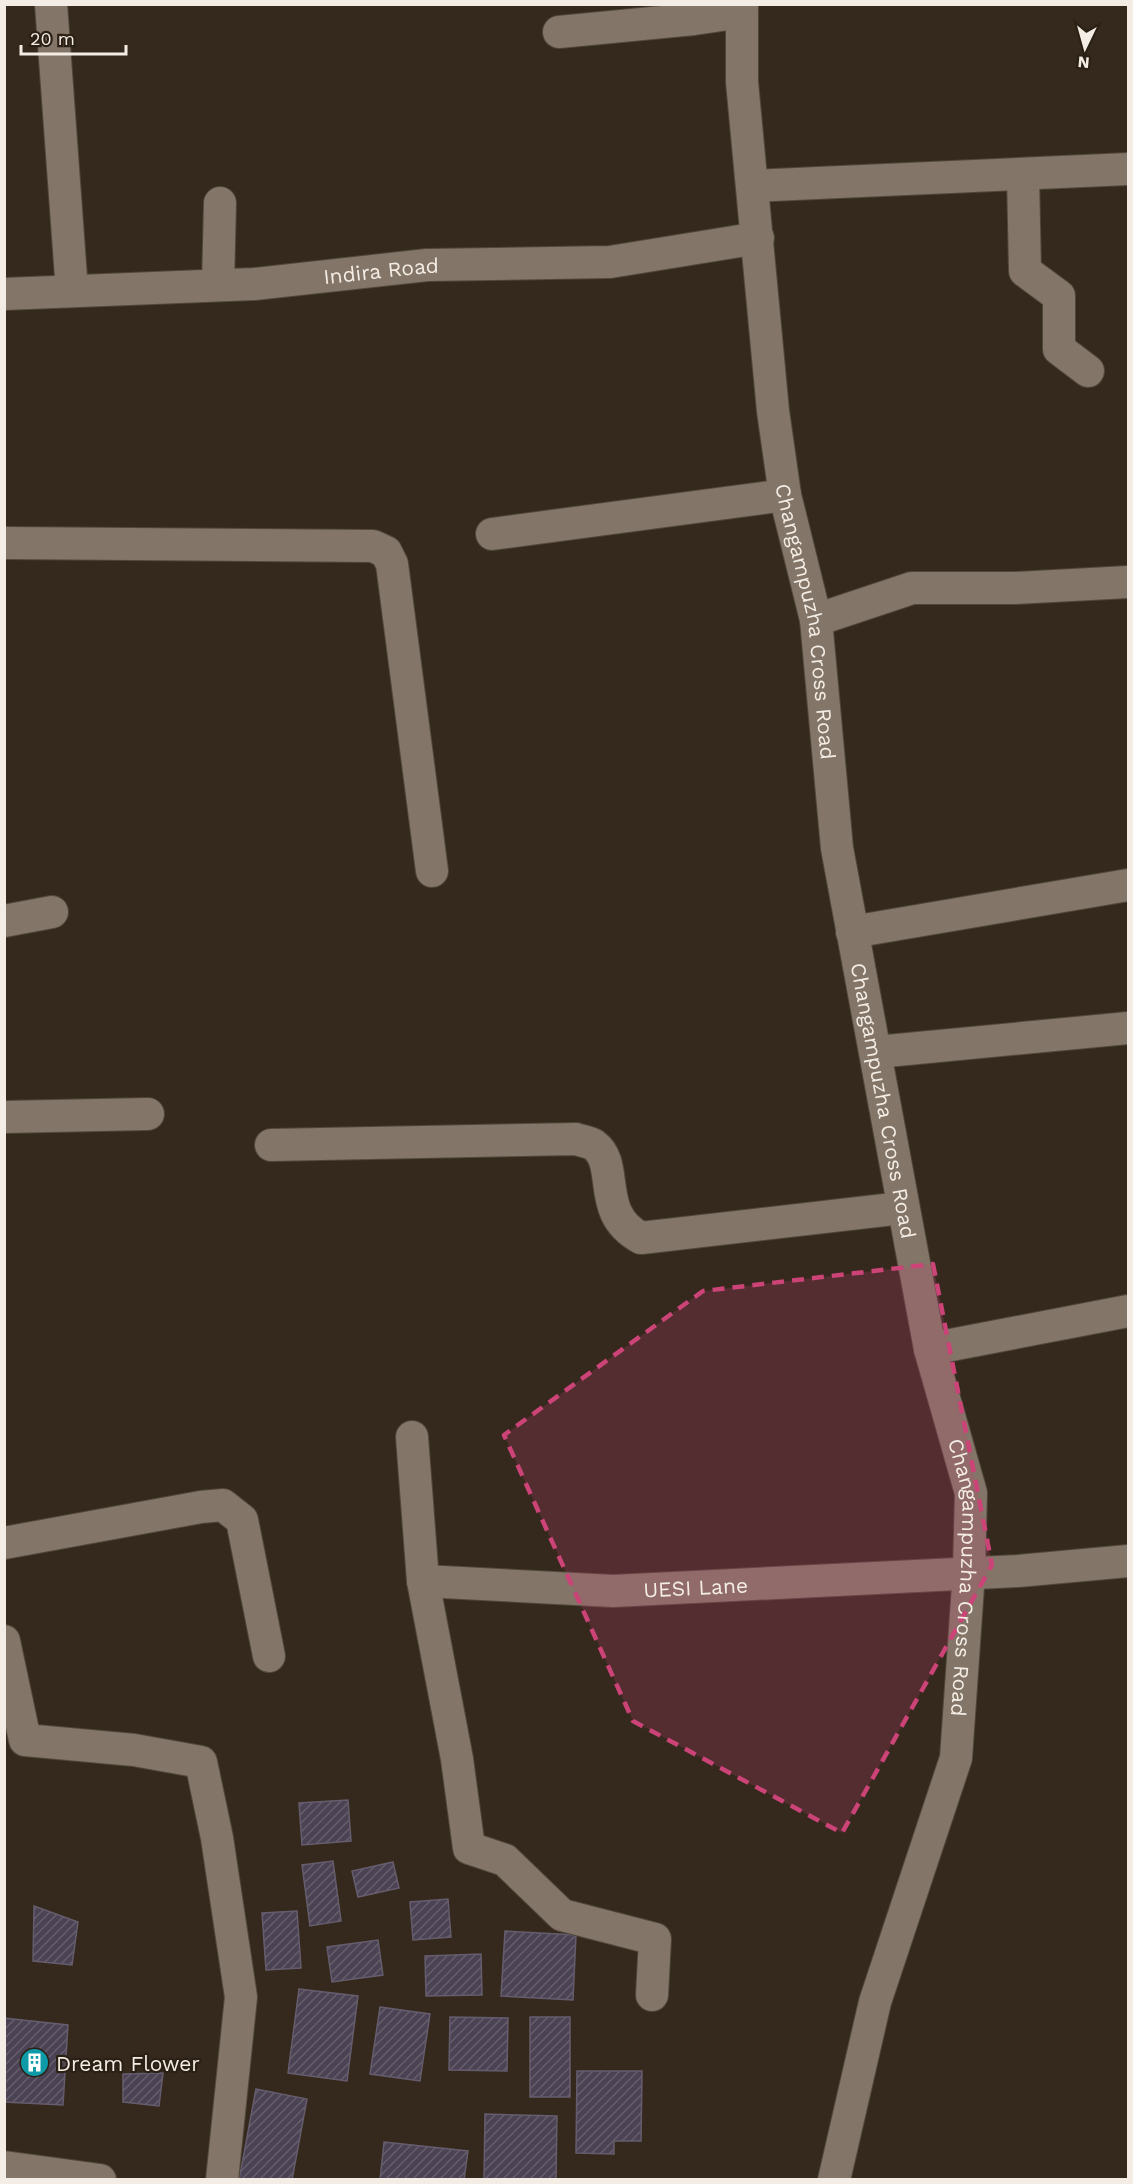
<svg xmlns="http://www.w3.org/2000/svg" width="1133" height="2184" viewBox="0 0 1133 2184" font-family="'Work Sans',sans-serif">
<defs>
<pattern id="building-hatch" width="6" height="6" patternUnits="userSpaceOnUse" patternTransform="scale(1.5)"><rect width="6" height="6" fill="#4b4353"/><path d="M-1 1l2-2M0 6l6-6M5 7l2-2" fill="none" stroke="#665e6c"/></pattern>
</defs>
<rect width="100%" height="100%" fill="#35291d"/>
<path fill="url(#building-hatch)" stroke="#655d6d" stroke-width="1.5" d="M 348,1800 L 351,1841 L 302,1845 L 299,1803 Z
M 333,1861 L 341,1921 L 310,1926 L 302,1865 Z
M 393,1862 L 399,1888 L 358,1897 L 352,1871 Z
M 448,1899 L 451,1937 L 413,1940 L 410,1902 Z
M 34,1906 L 78,1922 L 72,1965 L 33,1961 Z
M 297,1911 L 301,1968 L 266,1970 L 262,1913 Z
M 505,1931 L 576,1935 L 573,2000 L 501,1996 Z
M 378,1940 L 383,1975 L 332,1982 L 327,1947 Z
M 481,1954 L 482,1995 L 426,1996 L 425,1956 Z
M 299,1989 L 358,1996 L 347,2081 L 288,2073 Z
M 380,2007 L 430,2014 L 420,2081 L 370,2074 Z
M 450,2017 L 508,2018 L 507,2071 L 449,2070 Z
M 530,2017 L 570,2017 L 570,2097 L 530,2097 Z
M 4,2018 L 68,2025 L 63,2105 L 4,2102 Z
M 577,2071 L 642,2071 L 641,2141 L 614,2141 L 614,2154 L 576,2153 Z
M 163,2073 L 159,2106 L 123,2102 L 123,2074 Z
M 256,2089 L 307,2099 L 292,2180 L 239,2180 Z
M 485,2114 L 557,2116 L 556,2180 L 484,2180 Z
M 384,2142 L 468,2151 L 464,2180 L 380,2180 Z"/>
<g fill="none" stroke-linecap="round" stroke-linejoin="round">
<defs>
<g id="street">
<path d="M 51,4 L 72,291"/>
<path id="s1" d="M 742,4 L 742,82 L 773,411 L 785,495 L 816,620 L 837,848 L 930,1349 L 971,1493 L 969,1572 L 956,1758 L 875,2002 L 834,2180"/>
<path d="M 559,32 L 694,19 L 742,12"/>
<path d="M 1023,175 L 1025,271 L 1059,296 L 1059,349 L 1088,371"/>
<path d="M 752,186 L 1128,169"/>
<path d="M 218,285 L 220,203"/>
<path id="s2" d="M 4,294 L 254,284 L 427,265 L 610,262 L 758,238"/>
<path d="M 492,534 L 785,495"/>
<path d="M 4,543 L 373,546 L 386,552 L 392,564 L 432,871"/>
<path d="M 816,620 L 912,588 L 1015,588 L 1128,582"/>
<path d="M 4,921 L 52,912"/>
<path d="M 852,932 L 1128,885"/>
<path d="M 876,1052 L 1128,1028"/>
<path d="M 4,1117 L 148,1114"/>
<path d="M 271,1145 L 576,1139 C 581,1141 589,1142 594,1145 C 621,1165 594,1213 641,1238 L 902,1208"/>
<path d="M 930,1349 L 1128,1311"/>
<path d="M 412,1437 L 423,1581 L 457,1759 L 469,1848 L 505,1860 L 562,1915 L 655,1939 L 652,1995"/>
<path d="M 4,1543 L 201,1507 L 223,1505 L 242,1520 L 269,1656"/>
<path id="s3" d="M 423,1581 L 613,1591 L 1018,1571 L 1128,1561"/>
<path d="M 4,1641 L 25,1740 L 134,1750 L 201,1762 L 217,1838 L 241,1997 L 222,2180"/>
<path d="M 4,2167 L 100,2180"/>
</g>
</defs>
<use href="#street" stroke="#50473c" stroke-width="34"/>
<use href="#street" stroke="#837567" stroke-width="32"/>
</g>
<path fill="#cc4377" fill-opacity="0.2" stroke="#cc4377" stroke-width="4.5" stroke-dasharray="12 8" stroke-linejoin="round" d="M 933,1264 L 992,1565 L 842,1833 L 633,1721 L 504,1435 L 703,1291 Z"/>
<defs>
<symbol id="building-disc" viewBox="-11 -11 22 22"><circle r="9.5" fill="#0f9aa8" stroke="#2b2014"/><path d="M-4-6H4V6H1V3H-1V6H-4ZM-2.5-4.3h1.7v1.8h-1.7ZM.8-4.3h1.7v1.8H.8ZM-2.5-1h1.7V.8h-1.7ZM.8-1h1.7V.8H.8Z" fill="#fff"/></symbol>
</defs>
<g fill-rule="evenodd">
<use href="#building-disc" x="18" y="2046" width="33" height="33"/>
</g>
<g text-anchor="middle" dominant-baseline="central" stroke-width="4.5" stroke-linejoin="round" paint-order="stroke">
<g font-size="21" fill="#f4ede5" stroke="#2b2014">
<text stroke="none"><textPath href="#s2" startOffset="378">Indira Road</textPath></text>
<text stroke="none"><textPath href="#s1" startOffset="622">Changampuzha Cross Road</textPath></text>
<text stroke="none"><textPath href="#s1" startOffset="1108">Changampuzha Cross Road</textPath></text>
<text stroke="none"><textPath href="#s1" startOffset="1594">Changampuzha Cross Road</textPath></text>
<text stroke="none"><textPath href="#s3" startOffset="273">UESI Lane</textPath></text>
</g>
<g font-size="21" fill="#f4ede5" stroke="#2b2014" text-anchor="start">
<text x="56" y="2063">Dream Flower</text>
</g>
</g>
<rect width="1133" height="2184" fill="none" stroke="#f4ede5" stroke-width="12"/>
<g transform="translate(1085 48) rotate(185)" stroke="#2b2014" stroke-width="4.5" paint-order="stroke">
<path d="M0-4.5L10 22L0 15L-10 22Z" fill="#f4ede5"/>
<text y="-9" font-size="16" font-weight="bold" text-anchor="middle" fill="#f4ede5">N</text>
</g>
<path d="M21 45v9h105v-9" fill="none" stroke="#f4ede5" stroke-width="3"/>
<text x="30" y="45" font-size="18" fill="#f4ede5" stroke="#2b2014" stroke-width="4.5" paint-order="stroke">20 m</text>
</svg>
